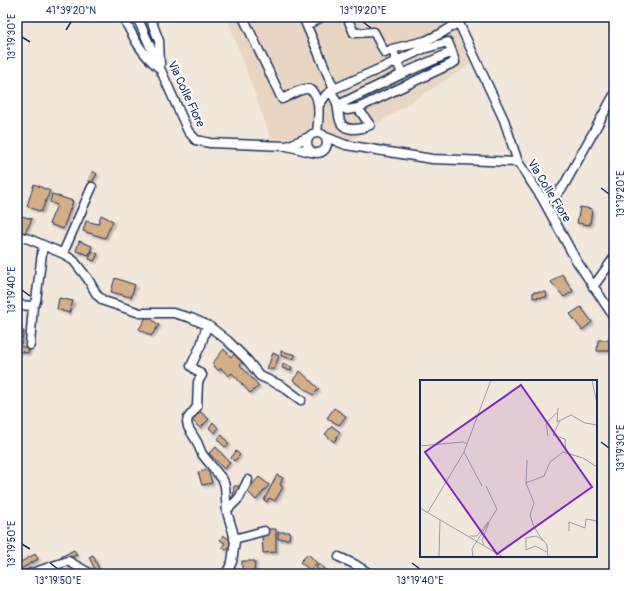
<svg xmlns="http://www.w3.org/2000/svg" width="631" height="591" viewBox="0 0 631 591" font-family="Pangolin,sans-serif">
<defs>
<filter id="shadow"><feDropShadow dx="2" dy="2" stdDeviation="1" flood-color="#0004"/></filter>
</defs>
<rect width="100%" height="100%" fill="#f2e7db"/>
<filter id="ink" filterUnits="userSpaceOnUse"><feTurbulence type="fractalNoise" baseFrequency=".025" numOctaves="2"/><feDisplacementMap in="SourceGraphic" scale="8" xChannelSelector="R" yChannelSelector="G"/><feConvolveMatrix kernelMatrix="1 2 1 2 8 2 1 2 1" color-interpolation-filters="sRGB"/></filter>
<g filter="url(#ink)">
<path fill="#e9d6c2" d="M 227,17 L 449,17 L 471,64 L 352,140 L 271,139 Z"/>
<path fill="#d4af86" stroke="#1b2f5e" filter="url(#shadow)" d="M 93,171 L 97,174 L 92,182 L 88,181 Z
M 34,184 L 50,191 L 41,212 L 27,206 Z
M 52,194 L 73,201 L 63,229 L 49,224 L 57,205 L 50,202 Z
M 580,207 L 592,209 L 590,225 L 577,223 Z
M 101,215 L 113,221 L 105,238 L 83,231 L 86,221 L 98,224 Z
M 22,216 L 32,219 L 25,233 L 17,230 Z
M 79,241 L 92,246 L 89,255 L 76,251 Z
M 92,251 L 98,254 L 94,261 L 89,259 Z
M 562,274 L 573,291 L 564,297 L 551,282 Z
M 115,278 L 135,285 L 131,297 L 111,292 Z
M 533,292 L 546,292 L 547,297 L 533,298 Z
M 59,298 L 73,301 L 69,313 L 57,309 Z
M 581,307 L 592,322 L 582,330 L 570,314 Z
M 147,316 L 159,325 L 151,336 L 139,329 Z
M 17,330 L 24,331 L 21,344 L 17,343 Z
M 598,340 L 609,340 L 609,351 L 597,351 Z
M 17,346 L 30,348 L 28,353 L 17,351 Z
M 224,349 L 231,357 L 235,354 L 242,362 L 240,365 L 259,386 L 250,393 L 232,373 L 228,376 L 221,368 L 219,371 L 212,364 Z
M 281,351 L 296,355 L 293,359 L 281,356 Z
M 273,353 L 279,356 L 274,369 L 267,369 Z
M 283,364 L 292,367 L 291,371 L 282,368 Z
M 300,371 L 319,389 L 313,395 L 293,380 Z
M 334,408 L 346,416 L 339,425 L 327,418 Z
M 198,410 L 209,419 L 200,428 L 190,418 Z
M 213,422 L 218,428 L 215,433 L 209,428 Z
M 332,426 L 340,432 L 334,442 L 325,434 Z
M 222,435 L 229,444 L 225,447 L 217,439 Z
M 216,447 L 230,463 L 224,469 L 209,453 Z
M 236,451 L 240,455 L 234,461 L 231,458 Z
M 208,470 L 212,483 L 202,485 L 198,472 Z
M 277,475 L 283,478 L 280,485 L 283,487 L 275,501 L 269,498 L 267,502 L 264,500 Z
M 259,477 L 269,485 L 256,500 L 247,491 Z
M 234,486 L 241,486 L 238,497 L 233,497 Z
M 268,529 L 276,529 L 276,552 L 263,553 L 262,535 L 269,535 Z
M 278,532 L 290,532 L 289,539 L 278,539 Z
M 223,535 L 233,542 L 226,550 L 222,547 L 225,543 L 220,540 Z
M 74,550 L 77,555 L 62,560 L 61,557 Z
M 35,554 L 38,559 L 19,570 L 17,564 Z
M 308,554 L 317,563 L 310,570 L 300,562 Z
M 93,555 L 101,574 L 97,574 L 89,557 Z
M 242,561 L 255,561 L 254,573 L 242,572 Z
M 319,564 L 329,572 L 327,574 L 315,574 L 319,570 L 316,568 Z"/>
<g fill="none" stroke-linecap="round" stroke-linejoin="round">
<defs>
<path id="minor" d="M 123,17 C 134,38 140,52 158,67
M 137,17 L 188,131 L 196,140 L 210,143 L 287,146 L 311,152
M 150,17 L 159,41 L 160,64
M 243,17 L 282,99 C 289,96 300,88 308,89 C 323,92 318,123 317,133
M 303,17 L 334,89
M 456,17 L 504,120 L 518,162
M 307,25 L 322,17
M 448,42 L 452,52 L 402,74 L 397,61 L 423,49 Z
M 392,49 L 425,41 L 442,33 L 459,22
M 330,92 C 345,106 331,127 352,129 C 360,129 363,128 370,125 L 358,108
M 319,105 L 326,95 L 334,89 L 397,61 L 392,49 L 385,53 L 374,32 L 354,33 L 347,17
M 338,105 L 347,110 L 358,108 L 455,62 L 452,52
M 338,105 L 402,74
M307 143a10 10 0 1 1 20 0a10 10 0 1 1-20 0Z
M 326,137 L 346,145 L 432,159 L 518,162 L 542,198 L 576,260 L 614,317
M 287,146 L 309,137
M 542,198 L 555,196 L 563,187 L 614,95
M 17,236 L 29,239 L 64,254 L 74,261 L 88,279 L 97,295 L 104,301 L 140,313 L 173,313 L 191,318 L 209,326 L 228,341 L 247,360 L 260,376 L 282,386 L 301,400
M 63,253 L 92,187
M 593,287 L 614,258
M 17,305 L 33,306 L 36,301 L 43,245
M 207,325 L 201,345 L 191,366 L 202,375 L 198,382 L 197,407 L 188,418 L 187,422 L 188,427 L 197,442 L 202,454 L 223,480 L 225,486 L 227,512 L 233,532 L 235,541 L 232,562 L 226,574
M 30,345 L 33,306
M 227,510 L 239,498 L 248,480
M 234,539 L 264,531
M 339,557 L 354,564 L 370,574
M 29,574 L 68,561 L 91,574"/>
</defs>
<use href="#minor" stroke="#1b2f5e" stroke-width="11"/>
<use href="#minor" stroke="#fff" stroke-width="8"/>
</g>
</g>
<path fill="none" stroke="#1b2f5e" stroke-width="1.5" d="M 363,22 L 371,28M 66,30 L 71,22M 22,37 L 30,42M 601,188 L 609,194M 22,290 L 30,296M 601,442 L 609,448M 22,544 L 30,549M 50,563 L 58,569M 412,563 L 420,569"/>
<g text-anchor="middle" dominant-baseline="central" stroke-width="4" stroke-linejoin="round" paint-order="stroke">
<g font-size="12" fill="#1b2f5e" stroke="#fff">
<text transform="translate(186 94) rotate(65)">Via Colle Fiore</text>
<text transform="translate(549 191) rotate(58)">Via Colle Fiore</text>
</g>
</g>
<g transform="translate(420 380)">
<rect width="177" height="177" fill="#f2e7db"/>
<path fill="none" stroke="#9c9da9" stroke-width="1" d="M 172,0 L 177,24M 138,28 L 137,42 L 151,35 L 165,43 L 177,45M 140,41 L 133,55 L 145,59 L 146,73M 128,56 L 126,44 L 136,33M 0,66 L 43,62 L 47,64M 107,80 L 106,103 L 114,123 L 110,135 L 114,147 L 123,161M 106,103 L 124,96 L 130,82 L 143,72 L 163,78 L 177,87M 62,106 L 44,72 L 71,0M 0,128 L 83,177M 8,132 L 44,72M 149,151 L 149,142 L 165,148 L 166,139 L 177,141M 50,156 L 57,156 L 68,142M 64,165 L 62,160 L 69,143M 127,172 L 115,166 L 106,170 L 106,158 L 116,156 L 123,160 L 127,165 L 127,167 L 128,177M 19,177 L 20,140M 53,177 L 52,169 L 77,129 L 66,106"/>
<path fill="#7b2cbf" fill-opacity="0.15" stroke="#7b2cbf" stroke-width="2" d="M 101,5 L 172,107 L 77,174 L 5,72 Z"/>
<rect width="177" height="177" fill="none" stroke="#1b2f5e" stroke-width="2"/>
</g>
<rect width="631" height="591" fill="none" stroke="#fff" stroke-width="44"/>
<rect x="22" y="22" width="587" height="547" fill="none" stroke="#1b2f5e" stroke-width="1.5"/>
<g font-size="10" text-anchor="middle" fill="#1b2f5e">
<text x="71" y="14">41°39'20"N</text>
<text x="363" y="14">13°19'20"E</text>
<text transform="translate(11 37) rotate(-90)" y="4">13°19'30"E</text>
<text transform="translate(620 194) rotate(-90)" y="4">13°19'20"E</text>
<text transform="translate(11 290) rotate(-90)" y="4">13°19'40"E</text>
<text transform="translate(620 448) rotate(-90)" y="4">13°19'30"E</text>
<text transform="translate(11 544) rotate(-90)" y="4">13°19'50"E</text>
<text x="58" y="584">13°19'50"E</text>
<text x="420" y="584">13°19'40"E</text>
</g>
</svg>
